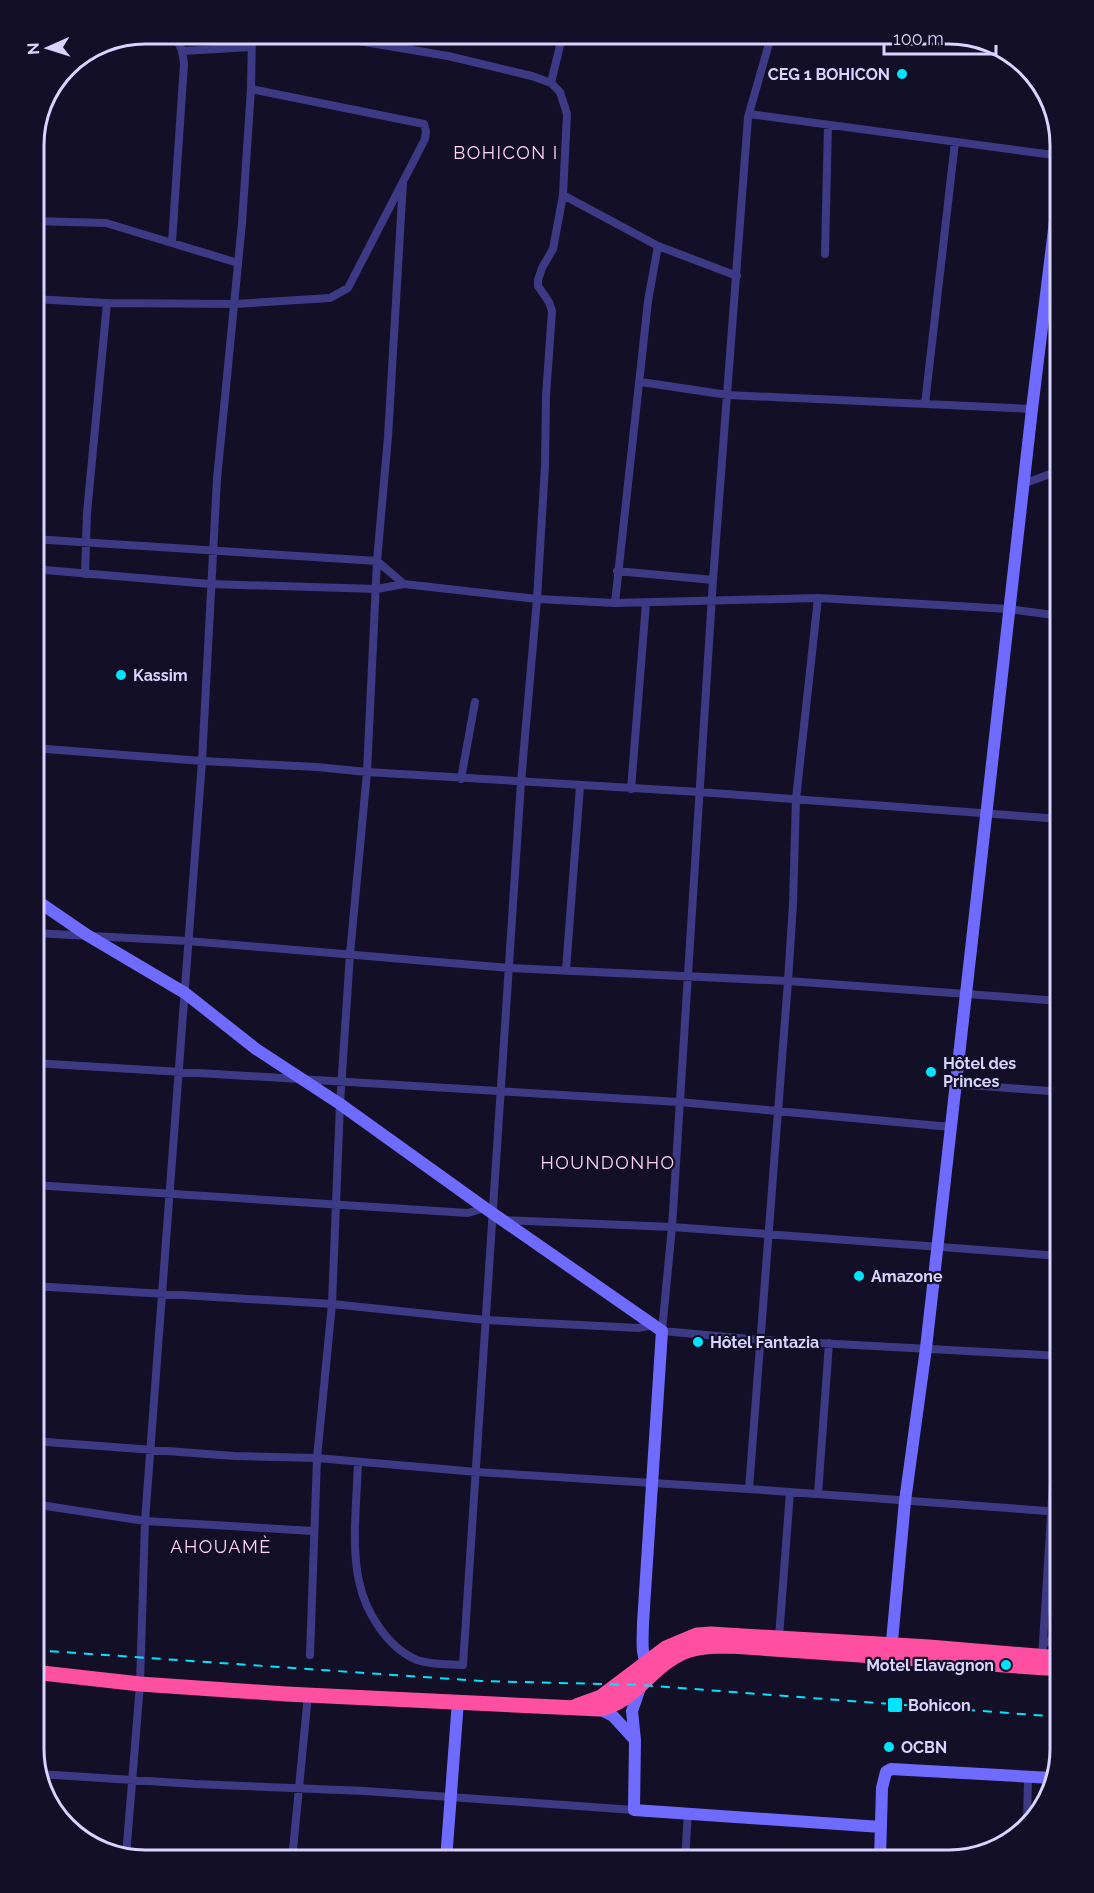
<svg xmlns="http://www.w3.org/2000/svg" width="1094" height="1893" viewBox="0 0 1094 1893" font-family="Raleway,sans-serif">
<rect width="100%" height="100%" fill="#130f26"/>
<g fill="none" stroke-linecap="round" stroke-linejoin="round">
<path stroke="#3d3a85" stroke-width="8" d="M 156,33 C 178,37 182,42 184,64 L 172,242
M 311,33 L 448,56 L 532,76 L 551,83 L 560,92 L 567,114 L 563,195 L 553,249 L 542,268 L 538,280 L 538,286 L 549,302 L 552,311 L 546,396 L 545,466 L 537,599 L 521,782 L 463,1665 C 448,1664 431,1665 417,1660 C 388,1648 365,1612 359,1581 C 351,1547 357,1498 358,1462
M 772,33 L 748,117 L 713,580 L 672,1227 L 662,1331 L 761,1340 L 1061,1356
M 381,43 L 385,33
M 183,51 L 251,47
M 62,74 L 67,64
M 551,83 L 563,33
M 749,114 L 1061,156
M 33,140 L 35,134
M 563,195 L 658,246 L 737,276
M 33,221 L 106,223 L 238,263
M 825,254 L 828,125
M 33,299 L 107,303
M 641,382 L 728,395 L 1032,409
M 925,404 L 955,142
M 1023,484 L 1061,470
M 33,539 L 377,561 L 404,584
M 33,569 L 210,584 L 377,589 L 404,584 L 537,599 L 615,603 L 818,598 L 1009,609 L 1061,616
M 617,571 L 713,580
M 85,574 L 87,513 L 107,303 L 235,304 L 330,298 L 348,288 L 425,139 L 426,131 L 424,124 L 251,89
M 615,603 L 648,301 L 658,246
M 33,748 L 202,761 L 317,767 L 367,772 L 699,792 L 1061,819
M 461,779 L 475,702
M 631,789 L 646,603
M 33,933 L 188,941 L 510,968 L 788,981 L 1061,1001
M 566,970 L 580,786
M 33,1063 L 679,1102 L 951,1127
M 956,1084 L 1061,1092
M 33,1185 L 468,1213 L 485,1208
M 502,1220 L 672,1227 L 1061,1256
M 33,1286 L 332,1304 L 485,1320 L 638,1328 L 652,1325
M 33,1441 L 234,1456 L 317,1458 L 477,1472 L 749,1489 L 1061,1512
M 749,1489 L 788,981 L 793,904 L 796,799 L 818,598
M 818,1494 L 829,1343
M 33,1504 L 145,1521 L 313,1531
M 779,1637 L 790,1492
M 1044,1644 L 1061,1633
M 310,1655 L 317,1458 L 332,1304 L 340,1104 L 350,954 L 367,772 L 377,561 L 388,437 L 403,182
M 1042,1659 L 1061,1355
M 39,1774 L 195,1784 L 365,1791 L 634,1810
M 1027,1824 L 1028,1777
M 126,1856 L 140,1684 L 145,1521 L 202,761 L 217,479 L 242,223 L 251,89 L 252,33
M 292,1860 L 308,1695
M 685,1860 L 688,1813"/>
<path stroke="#6f6bff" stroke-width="12" d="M 33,898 L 87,935 L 185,993 L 256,1049 L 340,1104 L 485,1208 L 662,1331 L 643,1623 C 643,1637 640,1656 649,1668
M 891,1652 L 905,1501 L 926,1348 L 1032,409 L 1061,172
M 641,1685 L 632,1711 L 635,1740 L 634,1810 L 881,1827
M 599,1709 L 613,1716 L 634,1739
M 446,1860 L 458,1701
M 880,1860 L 882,1788 L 886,1772 L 891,1769 L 1052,1778"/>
<path stroke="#ff4fa3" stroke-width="15" d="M 33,1672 L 140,1684 L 286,1694 L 599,1709 C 634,1703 652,1665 684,1652 C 699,1646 715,1646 731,1646 L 1061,1669
M 576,1706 L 601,1697 L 666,1648 L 697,1635 L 711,1634 L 929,1647 L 1061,1658"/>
<path stroke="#00e5ff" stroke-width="2" stroke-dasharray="9 8" stroke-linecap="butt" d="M 33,1650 L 481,1681 L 641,1685 L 1061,1717"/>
</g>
<g fill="#00e5ff" stroke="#130f26" stroke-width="2">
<circle cx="902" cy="74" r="6"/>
<circle cx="121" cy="675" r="6"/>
<circle cx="931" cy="1072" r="6"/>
<circle cx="859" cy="1276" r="6"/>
<circle cx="698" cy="1342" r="6"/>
<circle cx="1006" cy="1665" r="6"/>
<rect x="887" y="1697" width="16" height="16" rx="3"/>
<circle cx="889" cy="1747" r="6"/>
</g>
<g text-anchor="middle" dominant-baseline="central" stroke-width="4.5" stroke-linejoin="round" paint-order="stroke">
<g font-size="16" font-weight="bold" fill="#d9d4ff" stroke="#130f26" text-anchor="start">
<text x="890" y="74" text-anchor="end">CEG 1 BOHICON</text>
<text x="133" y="675">Kassim</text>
<text x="943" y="1063">Hôtel des<tspan x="943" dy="18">Princes</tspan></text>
<text x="871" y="1276">Amazone</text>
<text x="710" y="1342">Hôtel Fantazia</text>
<text x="994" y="1665" text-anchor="end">Motel Elavagnon</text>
<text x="908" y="1705">Bohicon</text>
<text x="901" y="1747">OCBN</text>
</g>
<g font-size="18" letter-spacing="1.5" fill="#ffd6f0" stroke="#130f26">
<text x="506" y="152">BOHICON I</text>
<text x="608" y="1162">HOUNDONHO</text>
<text x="221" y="1546">AHOUAMÈ</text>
</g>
</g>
<path d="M0 0H1094V1893H0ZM145 44H949A101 101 0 0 1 1050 145V1749A101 101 0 0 1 949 1850H145A101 101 0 0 1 44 1749V145A101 101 0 0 1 145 44Z" fill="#130f26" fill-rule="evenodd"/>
<path fill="none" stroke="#d9d4ff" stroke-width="3" d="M145 44H949A101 101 0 0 1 1050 145V1749A101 101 0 0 1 949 1850H145A101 101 0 0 1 44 1749V145A101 101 0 0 1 145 44Z"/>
<g transform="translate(48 48) rotate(267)" stroke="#130f26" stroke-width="4.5" paint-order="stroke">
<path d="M0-4.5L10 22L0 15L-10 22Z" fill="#d9d4ff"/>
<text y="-9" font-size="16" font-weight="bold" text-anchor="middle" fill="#d9d4ff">N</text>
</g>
<path d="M884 45v9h112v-9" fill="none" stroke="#d9d4ff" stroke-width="3"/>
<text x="893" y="45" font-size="18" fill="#d9d4ff" stroke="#130f26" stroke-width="4.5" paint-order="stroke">100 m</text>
</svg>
